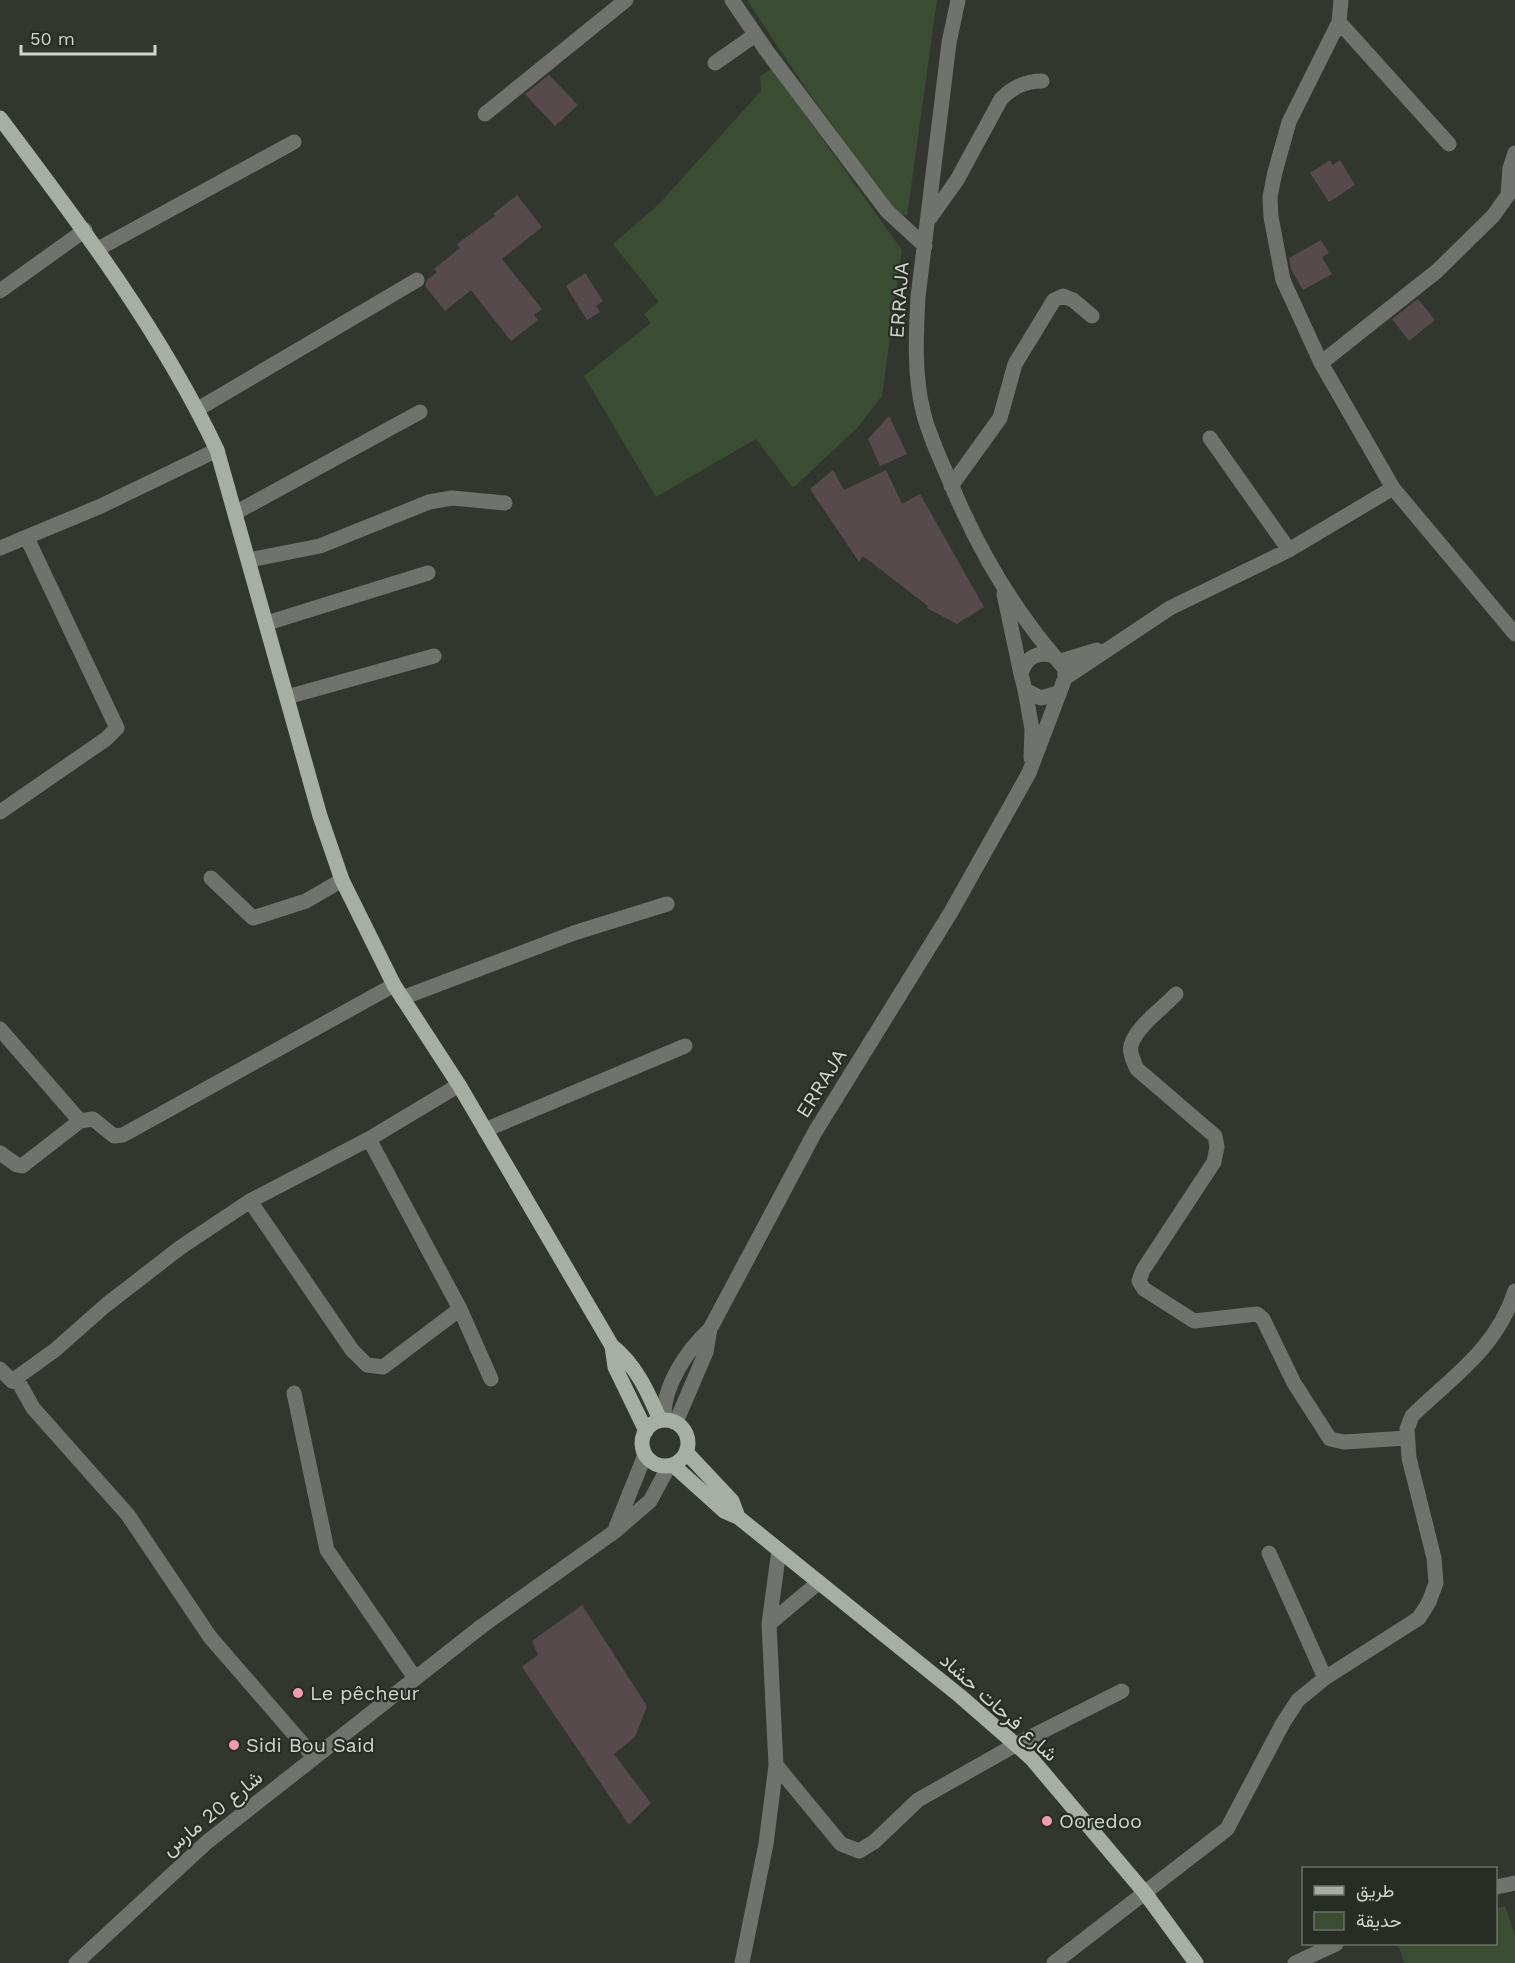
<svg xmlns="http://www.w3.org/2000/svg" width="1515" height="1963" viewBox="0 0 1515 1963" font-family="'Work Sans',Vazirmatn,sans-serif">
<rect width="100%" height="100%" fill="#31372e"/>
<path fill="#3a4d32" d="M 747,0 L 937,0 L 907,216 L 897,213 L 804,86 Z
M 772,69 L 902,250 L 882,396 L 857,428 L 793,488 L 756,439 L 656,497 L 584,376 L 651,323 L 644,314 L 659,302 L 613,244 L 659,204 L 761,91 L 760,76 Z
M 1505,1906 L 1515,1935 L 1515,1963 L 1404,1963 L 1398,1944 L 1496,1944 L 1496,1909 Z"/>
<path fill="#574a4d" d="M 549,75 L 578,105 L 555,126 L 525,94 Z
M 1330,160 L 1333,165 L 1340,160 L 1355,185 L 1329,202 L 1310,173 Z
M 517,195 L 542,227 L 502,259 L 542,309 L 534,315 L 538,320 L 511,341 L 471,290 L 445,311 L 425,286 L 427,280 L 437,272 L 434,269 L 460,248 L 457,244 L 495,216 L 493,214 Z
M 1321,240 L 1329,253 L 1322,257 L 1332,274 L 1303,290 L 1291,269 L 1289,258 Z
M 585,273 L 603,301 L 596,306 L 600,312 L 587,320 L 566,286 Z
M 1418,299 L 1435,320 L 1409,341 L 1392,319 Z
M 889,416 L 907,454 L 880,466 L 868,439 Z
M 833,470 L 844,490 L 886,470 L 902,504 L 920,494 L 984,607 L 957,624 L 927,608 L 928,606 L 863,556 L 859,562 L 810,489 Z
M 582,1605 L 647,1706 L 635,1737 L 614,1754 L 651,1803 L 629,1825 L 522,1667 L 538,1655 L 532,1641 Z"/>
<g fill="none" stroke-linecap="round" stroke-linejoin="round">
<path stroke="#6f726d" stroke-width="15" d="M 732,0 L 766,50 L 887,211 L 925,246
M 958,0 L 949,43 L 918,297 C 916,334 914,375 923,411 C 929,437 941,460 951,484 C 977,547 1010,604 1054,656
M 1341,0 L 1339,22 L 1289,122 L 1275,172 L 1270,197 L 1271,217 L 1283,280 L 1321,363 L 1393,488 L 1515,634
M 1339,22 L 1449,144
M 715,63 L 755,35
M 485,114 L 626,0
M 930,218 L 957,180 L 1001,99 C 1013,87 1025,81 1042,81
M 98,249 L 294,142
M 0,291 L 85,230
M 1321,363 L 1437,271 L 1493,216 L 1508,195 L 1510,168 L 1515,153
M 198,409 L 417,280
M 1210,438 L 1289,550
M 951,486 L 1000,418 L 1015,364 L 1054,300 L 1063,296 L 1073,300 L 1092,316
M 235,513 L 420,412
M 0,548 L 101,506 L 217,450
M 249,560 L 320,546 L 429,502 L 452,498 L 505,503
M 1004,594 L 1021,674
M 267,623 L 428,573
M 1061,661 L 1097,650
M 1065,678 L 1170,608 L 1287,551 L 1393,488
M 1025,690 L 1032,729 L 1031,758
M 287,697 L 434,656
M 0,812 L 106,739 L 117,728 L 27,538
M 211,878 L 253,918 L 306,901 L 342,880
M 1176,994 C 1163,1008 1137,1026 1131,1045 C 1129,1053 1134,1062 1137,1069 L 1215,1136 L 1217,1147 L 1214,1162 L 1143,1270 L 1139,1281 L 1144,1289 L 1194,1321 L 1257,1314 L 1263,1319 L 1294,1383 L 1330,1439 L 1344,1442 L 1407,1438
M 402,998 L 574,933 L 667,904
M 0,1029 L 80,1121 L 93,1119 L 114,1136 L 123,1135 L 394,985
M 485,1130 L 685,1046
M 369,1139 L 460,1309 L 491,1379
M 0,1153 L 17,1165 L 22,1166 L 80,1121
M 250,1201 L 352,1350 L 367,1365 L 383,1367 L 460,1309
M 0,1369 L 12,1381 L 55,1350 L 106,1305 L 181,1247 L 250,1201 L 369,1139 L 459,1085
M 12,1381 L 19,1383 L 33,1408 L 128,1515 L 210,1637 L 314,1757
M 294,1393 L 327,1550 L 415,1678
M 664,1420 C 662,1387 687,1350 710,1329 L 815,1132 L 951,912 L 1029,773 L 1065,678 L 1065,669 L 1054,656 C 1037,651 1026,657 1021,674 L 1025,690 L 1041,698 L 1058,693
M 676,1422 L 706,1352 L 710,1329
M 616,1527 L 645,1455
M 1269,1553 L 1325,1678
M 769,1624 L 819,1582
M 776,1765 L 841,1844 L 859,1851 L 874,1842 L 918,1800 L 1015,1745 L 1122,1691
M 1496,1887 L 1515,1883
M 76,1963 L 207,1842 L 482,1626 L 614,1532 L 650,1501 L 669,1466
M 742,1963 L 766,1844 L 776,1765 L 769,1624 L 779,1550
M 1054,1963 L 1227,1829 L 1283,1723 L 1298,1700 L 1325,1678 L 1419,1618 L 1429,1602 L 1436,1583 L 1434,1558 L 1409,1458 L 1407,1429 L 1412,1416 C 1454,1375 1496,1349 1515,1291
M 1295,1963 L 1336,1944"/>
<path stroke="#a7aea4" stroke-width="15" d="M 0,118 C 79,223 160,330 217,450 L 320,816 L 342,880 L 394,985 L 459,1085 L 612,1346 L 615,1367 L 646,1431
M 612,1346 C 636,1365 648,1392 660,1420
M642 1443a23 23 0 1 1 46 0a23 23 0 1 1-46 0Z
M 686,1452 L 732,1501 L 738,1517
M 673,1465 L 724,1511 L 738,1517 L 960,1696 L 1031,1758 L 1145,1893 L 1196,1963"/>
</g>
<g fill="#f19ab2" stroke="#272d24" stroke-width="2">
<circle cx="298" cy="1693" r="6"/>
<circle cx="234" cy="1745" r="6"/>
<circle cx="1047" cy="1821" r="6"/>
</g>
<g text-anchor="middle" dominant-baseline="central" stroke-width="4.5" stroke-linejoin="round" paint-order="stroke">
<g font-size="20" fill="#d1d5cf" stroke="#272d24">
<text transform="translate(899 300) rotate(-86)">ERRAJA</text>
<text transform="translate(821 1083) rotate(-58)">ERRAJA</text>
<text transform="translate(999 1707) rotate(42)">شارع فرحات حشاد</text>
<text transform="translate(212 1813) rotate(-39)">شارع 20 مارس</text>
</g>
<g font-size="20" fill="#d1d5cf" stroke="#272d24" text-anchor="start">
<text x="310" y="1693">Le pêcheur</text>
<text x="246" y="1745">Sidi Bou Said</text>
<text x="1059" y="1821">Ooredoo</text>
</g>
</g>
<rect x="1302" y="1867" width="195" height="78" fill="#272d24" stroke="#6b7068" stroke-width="1.5"/>
<rect x="1314" y="1886" width="30" height="9" fill="#a7aea4" stroke="#6b7068" stroke-width="1.5"/>
<text x="1356" y="1897" font-size="18" fill="#d1d5cf">طريق</text>
<rect x="1314" y="1912" width="30" height="18" fill="#3a4d32" stroke="#6b7068" stroke-width="1.5"/>
<text x="1356" y="1927" font-size="18" fill="#d1d5cf">حديقة</text>
<path d="M21 45v9h134v-9" fill="none" stroke="#d1d5cf" stroke-width="3"/>
<text x="30" y="45" font-size="18" fill="#d1d5cf" stroke="#272d24" stroke-width="4.5" paint-order="stroke">50 m</text>
</svg>
